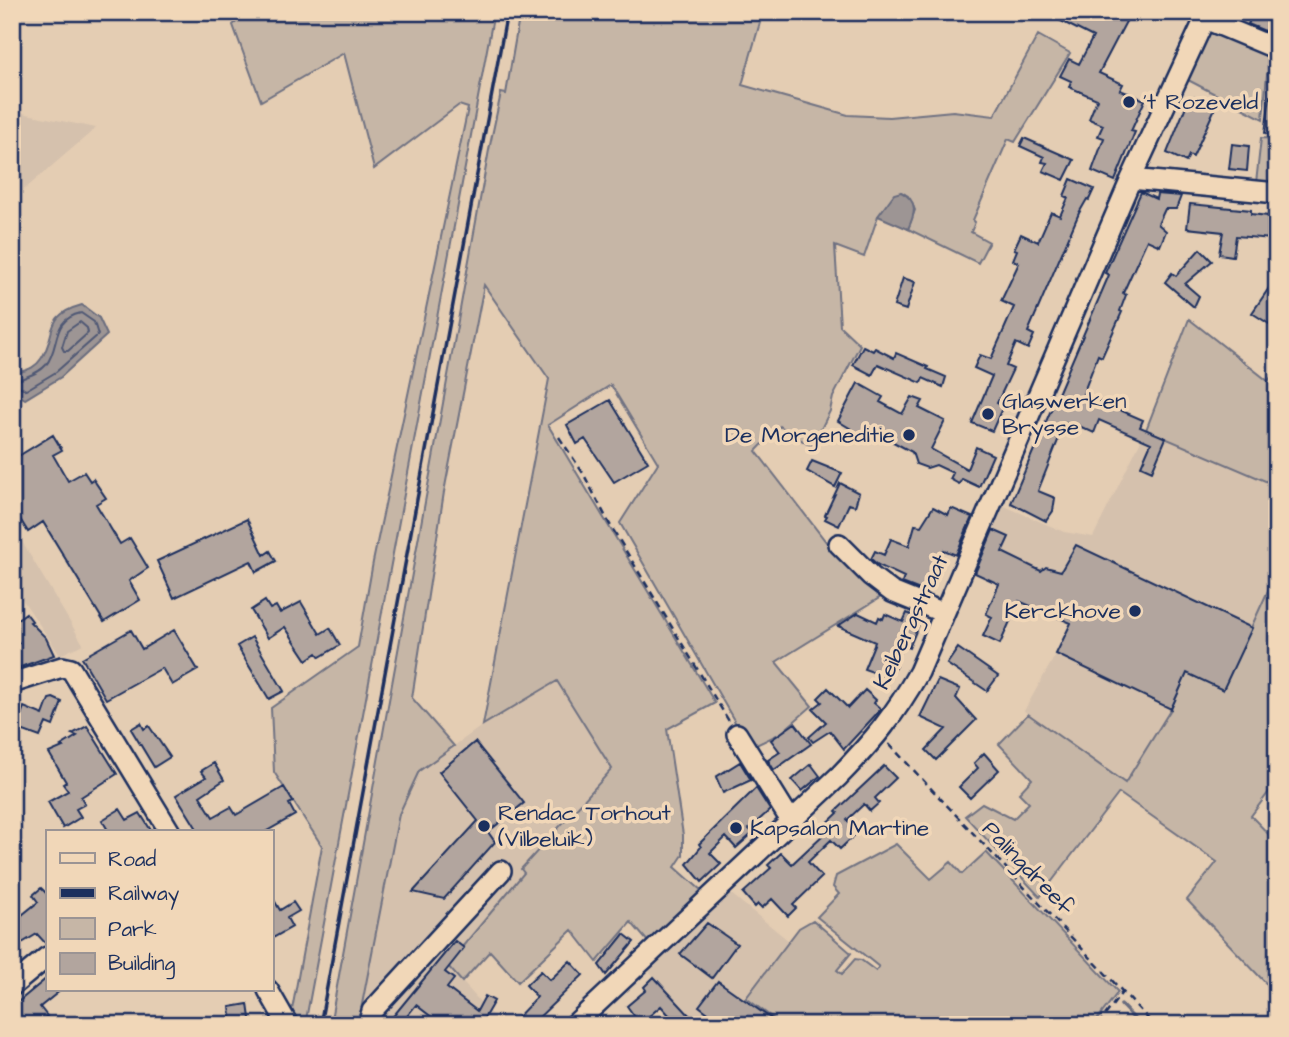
<svg xmlns="http://www.w3.org/2000/svg" width="1289" height="1037" viewBox="0 0 1289 1037" font-family="'Architects Daughter',sans-serif">
<rect width="100%" height="100%" fill="#e4cdb3"/>
<filter id="ink" filterUnits="userSpaceOnUse"><feTurbulence type="fractalNoise" baseFrequency=".0143" numOctaves="2"/><feDisplacementMap in="SourceGraphic" scale="14" xChannelSelector="R" yChannelSelector="G"/><feConvolveMatrix kernelMatrix="1 2 1 2 8 2 1 2 1" color-interpolation-filters="sRGB"/></filter>
<g filter="url(#ink)">
<path fill="#d5c1ad" d="M 12,111 L 96,128 L 12,200 Z
M 1146,430 L 1277,486 L 1277,571 L 1223,690 L 1171,709 L 1125,783 L 1024,711 L 1056,654 L 1072,619 L 974,572 L 1002,505 L 1064,532 L 1093,537 Z
M 12,525 L 83,644 L 60,655 L 12,584 Z
M 557,681 L 612,769 L 521,869 L 525,873 L 447,965 L 501,1025 L 370,1025 L 360,1015 L 399,814 L 415,774 L 483,725 Z
M 730,893 L 789,941 L 746,998 L 782,1025 L 685,1025 L 691,1016 L 648,970 Z"/>
<path fill="#c6b6a6" stroke="#707282" stroke-width="2" d="M 247,12 L 494,12 L 305,1025 L 301,1025 L 292,1010 L 322,846 L 274,772 L 271,708 L 358,647 L 373,562 L 468,108 L 459,105 L 374,169 L 344,53 L 261,101 L 233,25 Z
M 520,12 L 763,12 L 742,85 L 848,115 L 889,117 L 953,111 L 994,116 L 1038,35 L 1070,53 L 1015,142 L 1008,139 L 973,220 L 975,222 L 971,232 L 989,242 L 978,263 L 908,229 L 915,210 L 908,196 L 901,192 L 878,216 L 864,257 L 835,246 L 840,326 L 860,345 L 833,397 L 830,411 L 812,447 L 780,426 L 756,451 L 827,543 L 884,595 L 776,662 L 812,706 L 781,733 L 750,748 L 620,523 L 658,463 L 611,385 L 548,425 L 715,703 L 667,729 L 683,835 L 683,855 L 675,867 L 702,891 L 649,943 L 631,922 L 597,962 L 572,930 L 518,982 L 490,951 L 462,982 L 447,965 L 524,873 L 521,869 L 612,769 L 557,681 L 483,725 L 549,379 L 484,285 L 444,492 L 412,698 L 454,746 L 419,771 L 399,814 L 358,1025 L 330,1025 L 489,150 L 501,93 L 506,94 Z
M 1212,27 L 1277,57 L 1277,75 L 1267,74 L 1263,119 L 1188,80 Z
M 1261,138 L 1277,139 L 1277,185 L 1256,183 Z
M 1189,319 L 1268,381 L 1277,369 L 1277,486 L 1146,430 Z
M 1277,571 L 1277,781 L 1251,816 L 1277,843 L 1277,995 L 1187,900 L 1217,862 L 1119,793 L 1040,897 L 965,816 L 982,803 L 1013,819 L 1029,803 L 1019,793 L 1032,779 L 999,744 L 1028,714 L 1125,783 L 1171,709 L 1187,673 L 1223,689 Z
M 896,844 L 931,879 L 951,862 L 962,874 L 986,852 L 1118,992 L 1093,1025 L 782,1025 L 746,998 L 799,928 L 813,920 L 851,953 L 837,970 L 842,974 L 855,959 L 861,960 L 876,971 L 879,967 L 817,917 L 839,894 L 833,887 L 836,876 Z"/>
<path fill="#9d9594" stroke="#696c7e" stroke-width="2" d="M 901,192 C 919,201 915,214 908,229 L 878,216 L 894,194 Z
M 82,305 L 99,318 L 107,335 L 61,377 L 25,399 C 13,392 12,388 12,375 C 23,370 34,370 41,359 C 58,334 42,316 82,305 Z"/>
<g fill="none" stroke-linecap="round" stroke-linejoin="round">
<path stroke="#4f5874" stroke-width="2" d="M 81,313 L 94,322 L 98,335 L 56,372 L 26,390 L 17,385 L 17,381 C 28,375 37,375 46,365 C 61,346 50,320 81,313 Z
M 80,322 L 87,328 L 88,333 L 68,351 L 64,351 L 62,347 L 67,331 Z"/>
<path stroke="#696c7e" stroke-width="3.5" d="M 1121,1005 L 1140,1025"/>
</g>
<path fill="#b2a59e" stroke="#1b2f5e" stroke-width="2" d="M 1063,12 L 1131,12 L 1099,73 L 1123,84 L 1120,90 L 1145,100 L 1131,131 L 1135,132 L 1115,181 L 1092,171 L 1104,138 L 1098,136 L 1103,125 L 1089,119 L 1097,99 L 1069,87 L 1071,81 L 1060,76 L 1069,59 L 1079,64 L 1093,37 L 1059,20 Z
M 1254,12 L 1277,12 L 1277,36 L 1248,24 Z
M 1270,96 L 1277,96 L 1277,139 L 1265,133 Z
M 1195,97 L 1216,106 L 1193,157 L 1189,155 L 1186,162 L 1167,153 L 1188,101 L 1192,103 Z
M 1024,138 L 1074,160 L 1064,180 L 1043,171 L 1047,163 L 1042,162 L 1044,157 L 1020,146 Z
M 1232,144 L 1249,146 L 1247,171 L 1229,169 Z
M 1071,179 L 1094,189 L 1089,200 L 1087,199 L 1079,213 L 1028,332 L 1034,335 L 1028,349 L 1016,343 L 1006,366 L 1013,369 L 997,403 L 1003,406 L 992,431 L 972,423 L 992,376 L 974,368 L 980,355 L 991,359 L 1014,307 L 1001,301 L 1019,263 L 1013,260 L 1017,250 L 1014,249 L 1021,234 L 1038,242 L 1051,212 L 1060,216 L 1068,198 L 1064,196 Z
M 1141,192 L 1156,199 L 1157,194 L 1181,196 L 1176,209 L 1165,209 L 1158,224 L 1166,231 L 1160,246 L 1147,240 L 1123,293 L 1126,295 L 1120,311 L 1122,312 L 1102,357 L 1098,355 L 1083,394 L 1143,420 L 1140,427 L 1166,438 L 1152,471 L 1141,466 L 1151,443 L 1099,420 L 1094,433 L 1075,424 L 1073,427 L 1065,423 L 1038,491 L 1055,498 L 1053,511 L 1046,521 L 1011,503 L 1109,275 L 1105,273 Z
M 1190,204 L 1251,210 L 1251,214 L 1277,217 L 1277,236 L 1272,235 L 1272,239 L 1236,236 L 1233,256 L 1219,254 L 1223,232 L 1187,228 Z
M 1200,249 L 1212,261 L 1185,284 L 1199,296 L 1194,307 L 1165,282 L 1172,273 L 1176,276 Z
M 903,278 L 915,282 L 906,310 L 894,306 Z
M 1269,288 L 1277,294 L 1277,329 L 1252,313 Z
M 863,346 L 873,351 L 875,348 L 894,358 L 896,353 L 928,367 L 927,369 L 946,377 L 943,387 L 923,378 L 921,383 L 878,364 L 872,375 L 853,365 Z
M 858,383 L 883,397 L 880,402 L 902,414 L 912,397 L 923,401 L 919,408 L 945,421 L 931,449 L 967,469 L 976,447 L 993,455 L 979,487 L 962,479 L 959,484 L 950,479 L 953,473 L 936,465 L 927,468 L 916,464 L 912,452 L 871,430 L 866,441 L 850,432 L 851,429 L 838,421 Z
M 610,400 L 648,462 L 614,482 L 585,439 L 577,444 L 567,425 Z
M 53,435 L 62,450 L 53,455 L 68,481 L 84,472 L 90,481 L 93,479 L 106,498 L 96,504 L 120,544 L 130,538 L 148,568 L 129,581 L 140,600 L 104,622 L 43,522 L 28,532 L 12,506 L 12,460 Z
M 812,461 L 842,473 L 835,487 L 807,471 Z
M 840,483 L 859,493 L 855,506 L 849,504 L 839,526 L 825,519 L 827,516 L 825,515 Z
M 933,507 L 948,515 L 951,508 L 972,517 L 956,555 L 944,550 L 925,592 L 902,583 L 904,577 L 878,565 L 871,559 L 875,551 L 884,555 L 891,539 L 909,546 L 915,525 L 921,526 Z
M 247,519 L 264,555 L 270,551 L 276,561 L 256,572 L 251,561 L 174,598 L 157,561 Z
M 993,530 L 1009,537 L 1002,552 L 1041,571 L 1046,567 L 1061,571 L 1076,545 L 1252,628 L 1223,690 L 1187,673 L 1171,709 L 1056,654 L 1071,623 L 1019,601 L 1000,644 L 983,636 L 992,617 L 986,614 L 999,584 L 975,573 Z
M 265,601 L 270,609 L 276,606 L 280,613 L 301,602 L 320,634 L 330,628 L 340,645 L 320,657 L 317,653 L 307,660 L 285,627 L 268,638 L 251,610 Z
M 26,613 L 32,621 L 30,622 L 46,638 L 54,655 L 12,670 L 12,650 L 19,643 L 12,633 L 12,623 Z
M 858,613 L 877,622 L 879,617 L 883,619 L 885,614 L 903,622 L 907,613 L 921,619 L 909,648 L 903,645 L 894,663 L 897,664 L 890,678 L 864,669 L 875,642 L 838,626 Z
M 131,630 L 142,649 L 174,630 L 198,670 L 172,685 L 162,668 L 106,699 L 82,658 Z
M 252,637 L 284,691 L 269,699 L 237,646 Z
M 958,648 L 998,676 L 987,691 L 947,664 Z
M 938,680 L 960,689 L 956,698 L 976,720 L 936,760 L 926,750 L 946,729 L 920,717 Z
M 828,688 L 848,708 L 865,690 L 876,700 L 874,703 L 881,709 L 844,749 L 830,731 L 813,742 L 809,737 L 826,722 L 813,709 L 822,702 L 818,698 Z
M 53,698 L 62,702 L 53,726 L 46,723 L 40,737 L 24,731 L 12,736 L 24,707 L 43,715 L 49,699 Z
M 141,723 L 144,729 L 149,726 L 170,757 L 154,767 L 131,729 Z
M 795,723 L 811,744 L 774,770 L 768,760 L 780,752 L 771,740 Z
M 87,726 L 117,774 L 81,797 L 85,804 L 76,809 L 81,817 L 63,828 L 48,802 L 68,791 L 63,784 L 66,782 L 49,753 L 63,747 L 61,746 L 77,736 L 72,734 Z
M 475,742 L 524,803 L 488,832 L 495,842 L 444,899 L 413,892 L 478,821 L 439,772 Z
M 984,753 L 999,770 L 970,798 L 959,787 L 978,768 L 974,763 Z
M 740,762 L 751,780 L 723,793 L 716,777 Z
M 214,763 L 224,780 L 200,796 L 213,817 L 231,807 L 236,815 L 284,787 L 293,802 L 289,804 L 295,815 L 265,832 L 199,832 L 176,795 L 206,777 L 201,771 Z
M 811,764 L 820,776 L 802,791 L 792,780 Z
M 884,766 L 896,778 L 875,798 L 879,803 L 870,811 L 864,804 L 847,820 L 857,833 L 840,849 L 831,840 L 808,862 L 822,877 L 793,905 L 796,908 L 788,916 L 772,899 L 762,908 L 758,904 L 755,907 L 743,893 L 771,868 L 768,865 L 781,853 L 792,864 L 825,833 L 821,829 L 838,813 L 836,811 Z
M 756,788 L 770,810 L 749,829 L 753,833 L 736,848 L 726,837 L 710,853 L 721,864 L 702,882 L 687,864 L 701,847 L 699,844 Z
M 120,809 L 127,820 L 140,813 L 152,832 L 109,832 L 102,820 Z
M 41,888 L 47,894 L 47,945 L 37,934 L 12,949 L 12,923 L 38,902 L 33,895 Z
M 271,895 L 280,910 L 293,902 L 299,911 L 287,918 L 292,927 L 271,939 Z
M 707,923 L 737,944 L 712,978 L 680,954 Z
M 624,934 L 634,942 L 606,975 L 599,965 Z
M 455,941 L 464,948 L 445,972 L 454,979 L 447,988 L 477,1011 L 485,996 L 494,1001 L 480,1025 L 442,1025 L 416,1005 L 400,1025 L 386,1025 Z
M 570,961 L 583,975 L 531,1025 L 510,1025 L 537,997 L 526,985 L 541,971 L 550,980 Z
M 654,977 L 691,1017 L 682,1025 L 678,1025 L 661,1006 L 640,1024 L 627,1006 L 646,990 L 644,987 Z
M 47,978 L 47,990 L 61,990 L 40,1007 L 47,1016 L 36,1025 L 12,1025 L 12,1007 Z
M 718,981 L 780,1025 L 724,1025 L 699,1006 Z
M 248,1004 L 251,1025 L 232,1025 L 230,1007 Z"/>
<g fill="none" stroke-linecap="round" stroke-linejoin="round">
<defs>
<path id="minor" d="M 1205,19 L 1277,49
M 1131,179 L 1277,193
M 839,544 L 871,576 L 892,592 L 944,613
M 12,683 L 62,667 L 71,669 L 170,832
M 737,734 L 791,821
M 12,986 L 47,957
M 268,990 L 288,1025
M 368,1025 L 372,1011 L 501,871
M 574,1025 L 839,776 C 873,741 895,715 919,672 L 1131,179 L 1208,12"/>
</defs>
<use href="#minor" stroke="#1b2f5e" stroke-width="24"/>
<path stroke="#1b2f5e" stroke-width="2.5" stroke-dasharray="7 5" stroke-linecap="butt" d="M 559,437 L 583,473 L 609,523 L 730,723
M 889,744 L 1154,1025
M 1098,1025 L 1123,991"/>
<use href="#minor" stroke="#f1d7b8" stroke-width="19"/>
<path stroke="#1b2f5e" stroke-width="3.5" d="M 320,1025 L 507,12"/>
</g>
</g>
<g fill="#1b2f5e" stroke="#f1d7b8" stroke-width="2.5">
<circle cx="1129" cy="102" r="7"/>
<circle cx="988" cy="414" r="7"/>
<circle cx="909" cy="435" r="7"/>
<circle cx="1135" cy="611" r="7"/>
<circle cx="484" cy="826" r="7"/>
<circle cx="736" cy="828" r="7"/>
</g>
<g text-anchor="middle" dominant-baseline="central" stroke-width="7" stroke-linejoin="round" paint-order="stroke">
<g font-size="23" fill="#1b2f5e" stroke="#f1d7b8" text-anchor="start">
<text x="1143" y="102">'t Rozeveld</text>
<text x="1002" y="401">Glaswerken<tspan x="1002" dy="26">Brysse</tspan></text>
<text x="895" y="435" text-anchor="end">De Morgeneditie</text>
<text x="1121" y="611" text-anchor="end">Kerckhove</text>
<text x="498" y="813">Rendac Torhout<tspan x="498" dy="26">(Vilbeluik)</tspan></text>
<text x="750" y="828">Kapsalon Martine</text>
</g>
<g font-size="23" fill="#1b2f5e" stroke="#f1d7b8">
<text transform="translate(911 622) rotate(-65)">Keibergstraat</text>
<text transform="translate(1028 868) rotate(46)">Palingdreef</text>
</g>
</g>
<rect width="1289" height="1037" fill="none" stroke="#f1d7b8" stroke-width="42"/>
<rect x="21" y="21" width="1247" height="995" fill="none" stroke="#1b2f5e" stroke-width="2.5" filter="url(#ink)"/>
<rect x="46" y="830" width="228" height="161" fill="#f1d7b8" stroke="#9b9494" stroke-width="2"/>
<rect x="60" y="853" width="35" height="10" fill="#f1d7b8" stroke="#9b9494" stroke-width="2"/>
<text x="108" y="866" font-size="21" fill="#1b2f5e">Road</text>
<rect x="60" y="888" width="35" height="10" fill="#1b2f5e" stroke="#9b9494" stroke-width="2"/>
<text x="108" y="900" font-size="21" fill="#1b2f5e">Railway</text>
<rect x="60" y="918" width="35" height="21" fill="#c6b6a6" stroke="#9b9494" stroke-width="2"/>
<text x="108" y="936" font-size="21" fill="#1b2f5e">Park</text>
<rect x="60" y="953" width="35" height="21" fill="#b2a59e" stroke="#9b9494" stroke-width="2"/>
<text x="108" y="970" font-size="21" fill="#1b2f5e">Building</text>
</svg>
